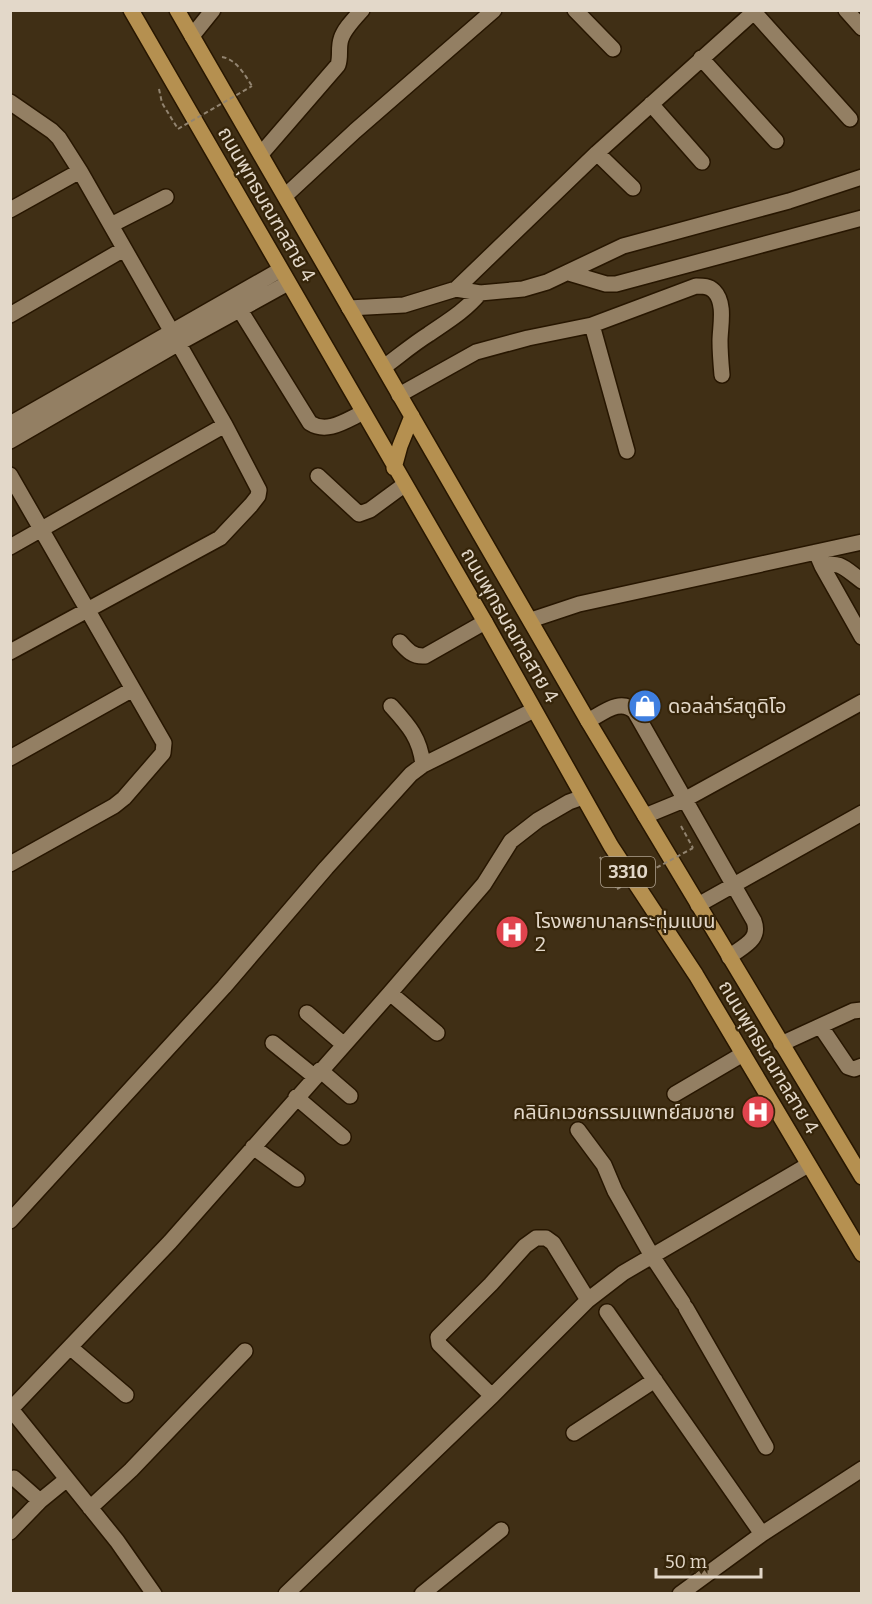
<svg xmlns="http://www.w3.org/2000/svg" width="872" height="1604" viewBox="0 0 872 1604" font-family="Bitter,'Noto Sans Thai',serif">
<rect width="100%" height="100%" fill="#402f15"/>
<g fill="none" stroke-linecap="round" stroke-linejoin="round">
<defs>
<path id="minor" d="M 575,10 L 613,49
M 846,10 L 862,28
M 754,12 L 850,119
M 192,36 L 213,10
M 701,58 L 776,141
M 10,102 L 52,131 L 59,138 L 80,171
M 651,104 L 702,162
M 597,153 L 633,188
M 261,154 L 338,65 C 341,56 338,48 341,39 C 344,29 354,19 362,10
M 285,196 L 355,131 L 494,10
M 10,210 L 80,171 L 225,425 L 259,490 L 258,496 L 251,505 L 220,538 L 10,652
M 111,225 L 166,197
M 569,273 L 606,284 L 616,284 L 862,218
M 456,289 L 597,153 L 756,10
M 349,308 L 404,305 L 456,289 L 480,293 L 523,289 L 547,282 L 623,246 L 789,201 L 862,177
M 240,310 L 310,423 C 327,434 345,421 362,413
M 10,315 L 124,249
M 592,325 L 627,451
M 384,367 C 399,356 413,344 429,334 C 448,321 465,311 480,293
M 399,395 L 476,352 L 528,338 L 592,325 L 696,286 C 703,286 709,286 714,291 C 726,303 720,327 720,341 C 720,352 721,364 722,375
M 10,424 L 280,270
M 10,441 L 179,343 L 288,283
M 10,475 L 164,743 L 163,753 L 124,798 L 114,806 L 10,864
M 318,476 L 359,514 L 370,510 L 404,485
M 10,547 L 225,425
M 816,552 L 822,566 L 862,637
M 822,566 C 841,560 846,570 862,581
M 531,620 L 579,604 L 862,542
M 400,642 C 407,650 413,657 425,656 L 485,622
M 391,706 C 409,726 420,738 423,765
M 588,721 C 603,713 621,697 635,712 L 754,921 C 761,940 743,946 729,957
M 10,758 L 133,689
M 645,816 L 684,800 L 862,702
M 698,905 L 862,813
M 390,993 L 437,1033
M 307,1013 L 343,1044
M 821,1027 L 848,1067 L 854,1069 L 862,1066
M 273,1043 L 315,1077
M 781,1044 L 853,1011 L 862,1010
M 320,1070 L 350,1096
M 675,1094 L 743,1054
M 296,1097 L 343,1137
M 578,1130 L 604,1165 L 615,1191 L 652,1256 L 683,1303
M 253,1147 L 297,1179
M 10,1221 L 224,987 L 326,868 L 411,774 L 423,765 L 534,710
M 686,1308 L 766,1447
M 607,1312 L 762,1534 L 862,1469
M 71,1348 L 126,1395
M 492,1396 L 439,1344 L 438,1337 L 491,1284 L 525,1246 L 536,1238 L 546,1238 L 553,1243 L 588,1300
M 10,1408 L 117,1541 L 154,1594
M 10,1410 L 170,1242 L 390,993 L 484,884 L 511,841 L 538,820 L 569,802 L 583,797
M 574,1433 L 655,1380
M 14,1478 L 40,1501
M 90,1508 L 131,1470 L 245,1351
M 10,1532 L 40,1501 L 67,1479
M 286,1594 L 492,1396 L 588,1300 L 623,1273 L 808,1165
M 422,1594 L 501,1530
M 680,1594 L 762,1534"/>
<path id="major" d="M 131,10 L 485,622 L 611,846 L 696,975 L 862,1254
M 177,10 L 588,721 L 862,1177
M 394,468 L 400,446 L 412,416"/>
</defs>
<use href="#minor" stroke="#271600" stroke-width="18"/>
<use href="#major" stroke="#271600" stroke-width="18"/>
<path stroke="#928470" stroke-width="2" stroke-dasharray="4.5 3" stroke-linecap="butt" d="M 222,57 C 236,59 245,75 252,86
M 159,89 L 162,103 L 178,129
M 681,826 L 693,848
M 600,857 L 617,889"/>
<use href="#minor" stroke="#937f63" stroke-width="15"/>
<use href="#major" stroke="#b59050" stroke-width="15"/>
<path stroke="#928470" stroke-width="2" stroke-dasharray="4.5 3" stroke-linecap="butt" d="M 178,129 L 252,86
M 617,889 L 693,848"/>
</g>
<defs>
<symbol id="shop-disc" viewBox="-11 -11 22 22"><circle r="9.5" fill="#3f7fe0" stroke="#36250a"/><path d="M-5-2.5h2.3a2.7 3.5 0 0 1 5.4 0H5L5.5 6h-11ZM-1.5-2.5h3a1.5 2.3 0 0 0-3 0Z" fill="#fff"/></symbol>
<symbol id="hospital-disc" viewBox="-11 -11 22 22"><circle r="9.5" fill="#e0444e" stroke="#36250a"/><path d="M-5-5h3v3.5h4V-5h3V5h-3V1.5h-4V5h-3Z" fill="#fff"/></symbol>
</defs>
<g fill-rule="evenodd">
<use href="#shop-disc" x="626" y="687" width="38" height="38"/>
<use href="#hospital-disc" x="493" y="913" width="38" height="38"/>
<use href="#hospital-disc" x="739" y="1093" width="38" height="38"/>
</g>
<g text-anchor="middle" dominant-baseline="central" stroke-width="4.5" stroke-linejoin="round" paint-order="stroke">
<rect fill="#36250a" stroke="#afa290" stroke-width="1.5" x="601" y="857" width="54" height="30" rx="4.5"/>
<g font-size="18" font-weight="bold" fill="#e3d8c9">
<text x="628" y="872">3310</text>
</g>
<g font-size="20" fill="#e3d8c9" stroke="#36250a">
<text transform="translate(267 204) rotate(60)">ถนนพุทธมณฑลสาย 4</text>
<text transform="translate(510 625) rotate(60)">ถนนพุทธมณฑลสาย 4</text>
<text transform="translate(769 1057) rotate(59)">ถนนพุทธมณฑลสาย 4</text>
</g>
<g font-size="20" fill="#e3d8c9" stroke="#36250a" text-anchor="start">
<text x="668" y="706">ดอลล่าร์สตูดิโอ</text>
<text x="535" y="921">โรงพยาบาลกระทุ่มแบน<tspan x="535" dy="23">2</tspan></text>
<text x="735" y="1112" text-anchor="end">คลินิกเวชกรรมแพทย์สมชาย</text>
</g>
</g>
<rect width="872" height="1604" fill="none" stroke="#e3d8c9" stroke-width="24"/>
<path d="M656 1568v9h105v-9" fill="none" stroke="#e3d8c9" stroke-width="3"/>
<text x="665" y="1568" font-size="18" fill="#e3d8c9" stroke="#36250a" stroke-width="4.5" paint-order="stroke">50 m</text>
</svg>
